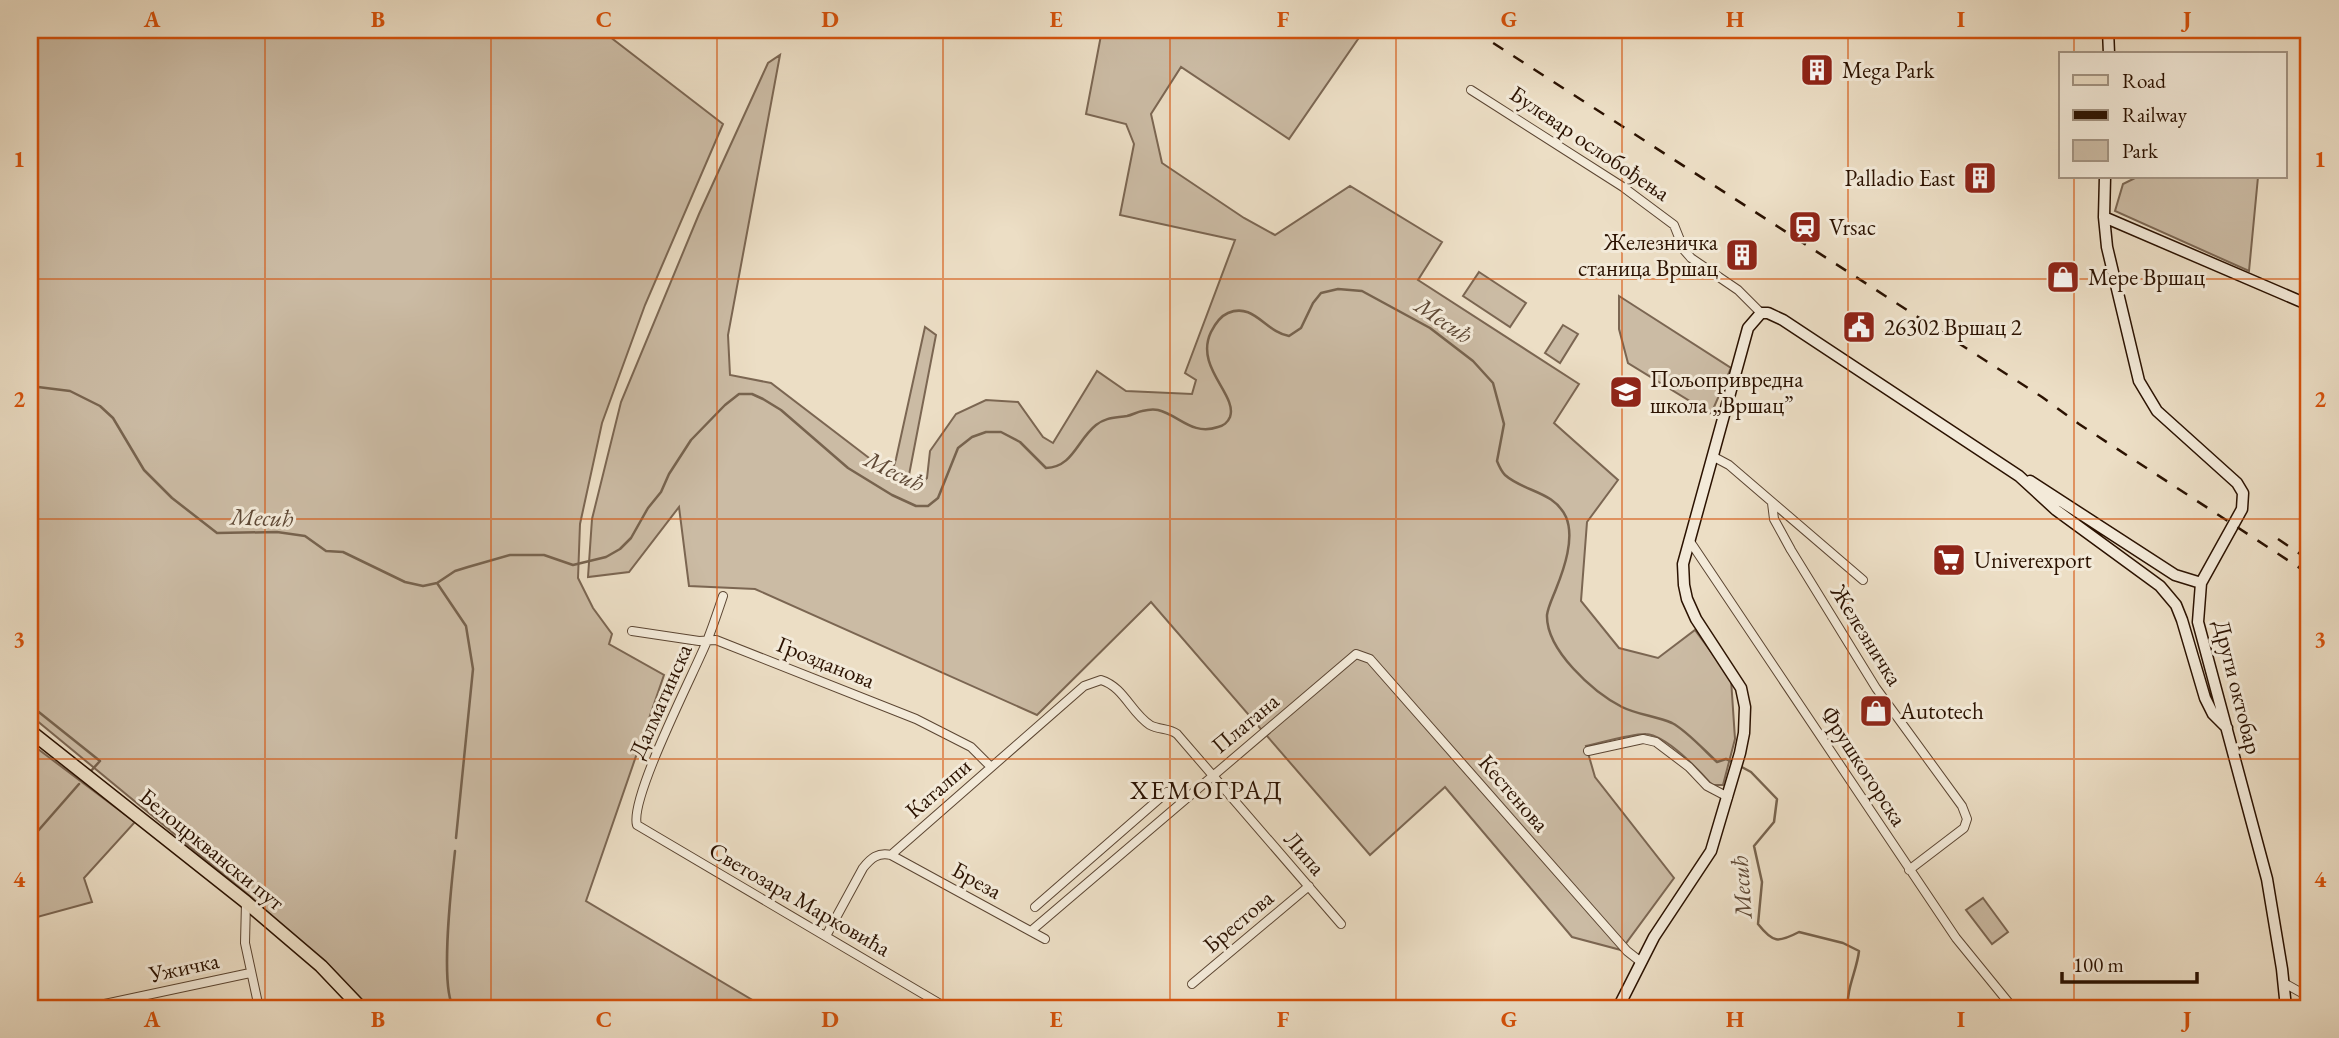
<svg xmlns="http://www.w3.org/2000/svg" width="2339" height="1038" viewBox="0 0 2339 1038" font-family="'EB Garamond',serif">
<rect width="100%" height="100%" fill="#ecdec5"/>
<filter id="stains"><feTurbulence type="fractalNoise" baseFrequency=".00286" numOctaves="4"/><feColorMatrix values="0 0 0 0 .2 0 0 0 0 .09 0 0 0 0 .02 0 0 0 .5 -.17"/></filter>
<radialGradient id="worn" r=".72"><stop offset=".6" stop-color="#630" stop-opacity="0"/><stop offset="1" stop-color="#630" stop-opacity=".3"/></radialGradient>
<path fill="#cbbba4" stroke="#7b6652" stroke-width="2" d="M 30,30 L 601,30 L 723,124 L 645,305 L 602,423 L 580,524 L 578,578 L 593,608 L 612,634 L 609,644 L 664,675 L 586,901 L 766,1008 L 366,1008 L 252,898 L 30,715 Z
M 1102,30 L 1343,30 L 1358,39 L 1289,139 L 1181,67 L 1151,114 L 1162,163 L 1244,218 L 1275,235 L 1350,186 L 1442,242 L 1418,280 L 1579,384 L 1554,423 L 1618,480 L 1587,522 L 1581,601 L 1619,648 L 1658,658 L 1695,630 L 1731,679 L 1735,739 L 1723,785 L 1712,785 C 1699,770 1666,735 1646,734 C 1634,733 1600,743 1586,746 L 1595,777 L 1674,878 L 1621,950 L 1572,937 L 1445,787 L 1370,855 L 1151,602 L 1037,715 L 755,589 L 689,586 L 679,507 L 629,572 L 588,577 L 592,519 L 621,402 L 699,214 L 768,63 L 780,55 L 728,335 L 730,375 L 771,383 L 873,461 L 892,472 L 896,459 L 925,327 L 936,335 L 909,475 L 918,486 L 927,478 L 930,451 L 956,414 L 986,400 L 1018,402 L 1043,437 L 1053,443 L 1097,371 L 1126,391 L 1192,394 L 1196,380 L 1185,373 L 1235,240 L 1120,215 L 1134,144 L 1126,124 L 1086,114 Z
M 2137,177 L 2258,177 L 2249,271 L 2115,211 L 2123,184 Z
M 1479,272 L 1526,303 L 1510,327 L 1463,296 Z
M 1619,296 L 1731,368 L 1711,414 L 1628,363 L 1619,329 Z
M 1563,325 L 1578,334 L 1560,363 L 1545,353 Z
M 30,743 L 135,822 L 84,878 L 92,902 L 30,919 Z
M 1983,898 L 2008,932 L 1992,944 L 1966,910 Z"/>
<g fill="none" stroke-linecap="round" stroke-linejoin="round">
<path stroke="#77634e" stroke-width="2.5" d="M 30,386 L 70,391 L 100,406 L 113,418 L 144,470 L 172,498 L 217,533 L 277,532 L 305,536 L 326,551 L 343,552 L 405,582 L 423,586 L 437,583 L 455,571 L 468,567 L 510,555 L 544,555 L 573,565 L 606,557 L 620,549 L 631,538 L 648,508 L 661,492 L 669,474 L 691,440 L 725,405 L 739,394 L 752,394 L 763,399 L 781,410 L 848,468 L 892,495 L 916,506 L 928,506 L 938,498 L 958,448 L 972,437 L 986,432 L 1001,432 L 1020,442 L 1046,468 C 1073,467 1077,440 1096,425 C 1106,417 1115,418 1127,416 C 1132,415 1137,412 1142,411 C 1146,410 1154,409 1158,410 C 1179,415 1192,436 1218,427 C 1223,426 1228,422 1230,417 C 1238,395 1194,367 1211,332 C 1215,324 1221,316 1228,313 C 1254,302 1265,332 1289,336 L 1301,328 L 1313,303 L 1321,293 L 1338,289 L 1362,291 L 1430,328 L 1473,361 L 1493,383 L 1504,424 L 1497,461 C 1499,466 1502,472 1505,475 C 1524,492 1554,491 1566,517 C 1575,538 1564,569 1556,589 C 1553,597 1548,607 1547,615 C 1546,650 1593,692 1622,707 C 1638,715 1656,716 1672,723 C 1686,730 1705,751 1717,762 L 1726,759 L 1733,762
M 437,583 L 466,626 L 473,669 L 456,838
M 30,705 L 100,761 L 90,772
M 1738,765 L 1751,772 L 1777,799 L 1774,822 L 1754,846 L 1762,882 L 1758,924 C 1773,943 1778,943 1799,932 L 1843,943 L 1859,951 C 1857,970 1846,989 1848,1008
M 30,840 L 79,784
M 454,1008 C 439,988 452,880 455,851"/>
<defs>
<path id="street" d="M 1471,90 L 1623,187 L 1674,225 L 1684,250 L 1691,258 L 1738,290 L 1761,313
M 1714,457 L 1729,465 L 1863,580
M 1772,503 L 1774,519 L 1791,550 L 1876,688 L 1962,806 L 1967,819 L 1964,828 L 1909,870
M 1689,540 L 1956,938 L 2013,1008
M 723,596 C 718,611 713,626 707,641 C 694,673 629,799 637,825 L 947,1008
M 632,631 L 699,641 L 716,640 L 916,719 L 971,747 L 991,767
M 1588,751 L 1643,739 L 1656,742 L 1689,767 L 1707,786 L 1728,797
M 891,855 L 1045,939
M 246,902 L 245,943 L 259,1008
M 1035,907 L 1167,792
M 1031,931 L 1356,654 L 1370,659 L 1627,951 L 1641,962
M 826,936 L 863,868 C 871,858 878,852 891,855 L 1084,686 L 1101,680 C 1124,687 1131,713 1150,725 C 1159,730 1169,728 1177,734 L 1341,924
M 2284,983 L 2309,997
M 1192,984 L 1309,886
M 86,1008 L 250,973"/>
<path id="secondary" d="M 2108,30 L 2109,54
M 2105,177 L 2104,217 L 2107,247 L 2139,381 L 2157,411 L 2237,483 L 2243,493 L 2242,509 L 2201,583 L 2198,622 L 2267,879 L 2282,969 L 2286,1008
M 2104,217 L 2309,305
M 2030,481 L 2175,575 L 2201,583
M 1618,1008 L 1654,937 L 1711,851 L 1740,753 L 1744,733 L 1745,707 L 1741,688 L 1696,619 L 1687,599 L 1684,585 L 1683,564 L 1748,328 L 1761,313 L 1768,313 L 1783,320 L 2019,476 L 2056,510 L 2160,586 L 2176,605 L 2182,620 L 2205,698 L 2213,714 L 2227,728"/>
<path id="primary" d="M 30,731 L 246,902 L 321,966 L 361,1008"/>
</defs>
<use href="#street" stroke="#5b4532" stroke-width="10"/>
<use href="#secondary" stroke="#2b1201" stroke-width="13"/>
<use href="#primary" stroke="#2b1201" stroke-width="15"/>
<use href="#street" stroke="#f3ead9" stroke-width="8"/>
<use href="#secondary" stroke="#f3ead9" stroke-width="10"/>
<use href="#primary" stroke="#ecdec5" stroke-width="12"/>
<path stroke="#2b1201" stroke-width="2.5" stroke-dasharray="12 12" stroke-linecap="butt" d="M 1473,30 L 2042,397 L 2079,424 L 2309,574
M 2278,539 L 2309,560"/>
</g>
<path fill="none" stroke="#d5520b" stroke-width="2" stroke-opacity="0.55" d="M 265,30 L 265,1008M 491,30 L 491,1008M 717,30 L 717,1008M 943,30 L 943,1008M 1170,30 L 1170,1008M 1396,30 L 1396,1008M 1622,30 L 1622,1008M 1848,30 L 1848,1008M 2074,30 L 2074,54M 2074,177 L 2074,1008M 30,279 L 2309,279M 30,519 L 2309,519M 30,759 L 2309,759"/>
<defs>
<symbol id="building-square" viewBox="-11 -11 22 22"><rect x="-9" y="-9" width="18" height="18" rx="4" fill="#8f2418" stroke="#f3ead9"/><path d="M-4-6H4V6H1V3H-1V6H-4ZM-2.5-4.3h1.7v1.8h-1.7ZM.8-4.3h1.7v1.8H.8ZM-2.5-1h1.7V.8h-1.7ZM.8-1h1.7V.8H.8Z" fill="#fff"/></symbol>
<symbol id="station-square" viewBox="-11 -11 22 22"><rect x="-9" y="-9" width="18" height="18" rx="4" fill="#8f2418" stroke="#f3ead9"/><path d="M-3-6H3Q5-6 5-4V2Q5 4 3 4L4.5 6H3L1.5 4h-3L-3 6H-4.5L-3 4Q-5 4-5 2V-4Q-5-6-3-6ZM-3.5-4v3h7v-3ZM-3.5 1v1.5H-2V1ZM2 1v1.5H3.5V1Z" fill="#fff"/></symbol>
<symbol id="shop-square" viewBox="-11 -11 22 22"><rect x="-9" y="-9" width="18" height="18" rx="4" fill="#8f2418" stroke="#f3ead9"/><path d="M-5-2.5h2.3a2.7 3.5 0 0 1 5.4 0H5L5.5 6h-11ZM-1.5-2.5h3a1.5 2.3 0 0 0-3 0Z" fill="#fff"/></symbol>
<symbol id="civic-square" viewBox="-11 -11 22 22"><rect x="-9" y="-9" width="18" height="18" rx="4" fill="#8f2418" stroke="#f3ead9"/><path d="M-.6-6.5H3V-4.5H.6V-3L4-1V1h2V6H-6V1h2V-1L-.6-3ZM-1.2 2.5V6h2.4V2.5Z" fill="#fff"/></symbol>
<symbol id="school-square" viewBox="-11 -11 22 22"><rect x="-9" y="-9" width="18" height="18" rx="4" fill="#8f2418" stroke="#f3ead9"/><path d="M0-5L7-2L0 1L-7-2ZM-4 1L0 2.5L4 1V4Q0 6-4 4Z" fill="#fff"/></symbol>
<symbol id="supermarket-square" viewBox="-11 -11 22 22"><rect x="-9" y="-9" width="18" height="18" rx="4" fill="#8f2418" stroke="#f3ead9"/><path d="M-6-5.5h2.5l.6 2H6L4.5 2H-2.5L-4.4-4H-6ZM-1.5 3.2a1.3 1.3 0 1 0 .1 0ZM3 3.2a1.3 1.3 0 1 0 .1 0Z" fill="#fff"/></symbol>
</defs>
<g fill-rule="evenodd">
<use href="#building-square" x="1798" y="51" width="38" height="38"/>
<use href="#building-square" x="1961" y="159" width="38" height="38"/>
<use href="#station-square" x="1786" y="208" width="38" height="38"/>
<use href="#building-square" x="1723" y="236" width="38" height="38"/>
<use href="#shop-square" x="2044" y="258" width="38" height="38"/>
<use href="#civic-square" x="1840" y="308" width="38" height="38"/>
<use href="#school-square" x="1607" y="373" width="38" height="38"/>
<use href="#supermarket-square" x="1930" y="541" width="38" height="38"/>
<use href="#shop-square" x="1857" y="692" width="38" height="38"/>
</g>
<g text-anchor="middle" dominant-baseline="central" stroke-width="6" stroke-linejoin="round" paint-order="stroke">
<g font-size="23" fill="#2b1201" stroke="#f3ead9" text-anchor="start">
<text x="1842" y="70">Mega Park</text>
<text x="1955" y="178" text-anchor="end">Palladio East</text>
<text x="1829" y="227">Vrsac</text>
<text x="1718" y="242" text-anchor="end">Железничка<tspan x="1718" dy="26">станица Вршац</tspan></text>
<text x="2088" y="277">Мере Вршац</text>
<text x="1884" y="327">26302 Вршац 2</text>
<text x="1650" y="379">Пољопривредна<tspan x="1650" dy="26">школа „Вршац”</tspan></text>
<text x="1974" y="560">Univerexport</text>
<text x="1900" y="711">Autotech</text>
</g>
<g font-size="23" fill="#2b1201" stroke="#f3ead9">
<text transform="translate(1590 143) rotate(34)">Булевар ослобођења</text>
<text transform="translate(1867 635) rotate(58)">Железничка</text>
<text transform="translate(826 662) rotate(22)">Грозданова</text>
<text transform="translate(2238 687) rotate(76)">Други октобар</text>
<text transform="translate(660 701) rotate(-66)">Далматинска</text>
<text transform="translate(1245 723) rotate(-40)">Платана</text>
<text transform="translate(1864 766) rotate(57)">Фрушкогорска</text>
<text transform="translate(938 788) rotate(-41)">Каталпи</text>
<text transform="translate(1514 793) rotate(49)">Кестенова</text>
<text transform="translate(212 849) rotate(39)">Белоцрквански пут</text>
<text transform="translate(1305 853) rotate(49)">Липа</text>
<text transform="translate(977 880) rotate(29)">Бреза</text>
<text transform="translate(800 899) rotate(30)">Светозара Марковића</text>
<text transform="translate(1238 921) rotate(-40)">Брестова</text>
<text transform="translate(184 967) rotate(-12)">Ужичка</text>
</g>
<g font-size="24" font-style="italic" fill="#5e4835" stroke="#f3ead9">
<text transform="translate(1444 320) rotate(34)">Месић</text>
<text transform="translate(895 471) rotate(26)">Месић</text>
<text transform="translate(262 517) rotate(2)">Месић</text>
<text transform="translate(1741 887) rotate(-94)">Месић</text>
</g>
<g font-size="26" letter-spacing="2" fill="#2b1201" stroke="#f3ead9">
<text x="1207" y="790">ХЕМОГРАД</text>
</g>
</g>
<rect width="2339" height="1038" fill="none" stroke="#ecdec5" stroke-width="77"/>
<rect x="2059" y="52" width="228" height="126" fill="#f3ead9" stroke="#a39483" stroke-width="2"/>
<rect x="2073" y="75" width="35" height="10" fill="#ecdec5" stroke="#a39483" stroke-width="2"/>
<text x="2122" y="88" font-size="21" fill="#2b1201">Road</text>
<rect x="2073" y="110" width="35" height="10" fill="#2b1201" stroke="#a39483" stroke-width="2"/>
<text x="2122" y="122" font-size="21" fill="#2b1201">Railway</text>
<rect x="2073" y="140" width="35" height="21" fill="#cbbba4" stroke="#a39483" stroke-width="2"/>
<text x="2122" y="158" font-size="21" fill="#2b1201">Park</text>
<path d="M2062 972v10h135v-10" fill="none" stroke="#2b1201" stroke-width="3.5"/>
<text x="2073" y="972" font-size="21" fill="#2b1201" stroke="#f3ead9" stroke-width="5" paint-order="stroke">100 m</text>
<rect x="38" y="38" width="2262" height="962" fill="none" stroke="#d5520b" stroke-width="2.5"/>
<g font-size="23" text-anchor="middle" font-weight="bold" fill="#d5520b">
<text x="152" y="27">A</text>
<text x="378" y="27">B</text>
<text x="604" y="27">C</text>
<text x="830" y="27">D</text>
<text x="1056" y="27">E</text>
<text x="1283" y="27">F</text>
<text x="1509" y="27">G</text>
<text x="1735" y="27">H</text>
<text x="1961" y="27">I</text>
<text x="2187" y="27">J</text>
<text x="19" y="167">1</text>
<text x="2320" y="167">1</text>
<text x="19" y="407">2</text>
<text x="2320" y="407">2</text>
<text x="19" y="647">3</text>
<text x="2320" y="647">3</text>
<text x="19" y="887">4</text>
<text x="2320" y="887">4</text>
<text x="152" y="1027">A</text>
<text x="378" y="1027">B</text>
<text x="604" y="1027">C</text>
<text x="830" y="1027">D</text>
<text x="1056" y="1027">E</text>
<text x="1283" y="1027">F</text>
<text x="1509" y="1027">G</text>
<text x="1735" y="1027">H</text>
<text x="1961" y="1027">I</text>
<text x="2187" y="1027">J</text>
</g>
<rect width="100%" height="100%" filter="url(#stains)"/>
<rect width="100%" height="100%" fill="url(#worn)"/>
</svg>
